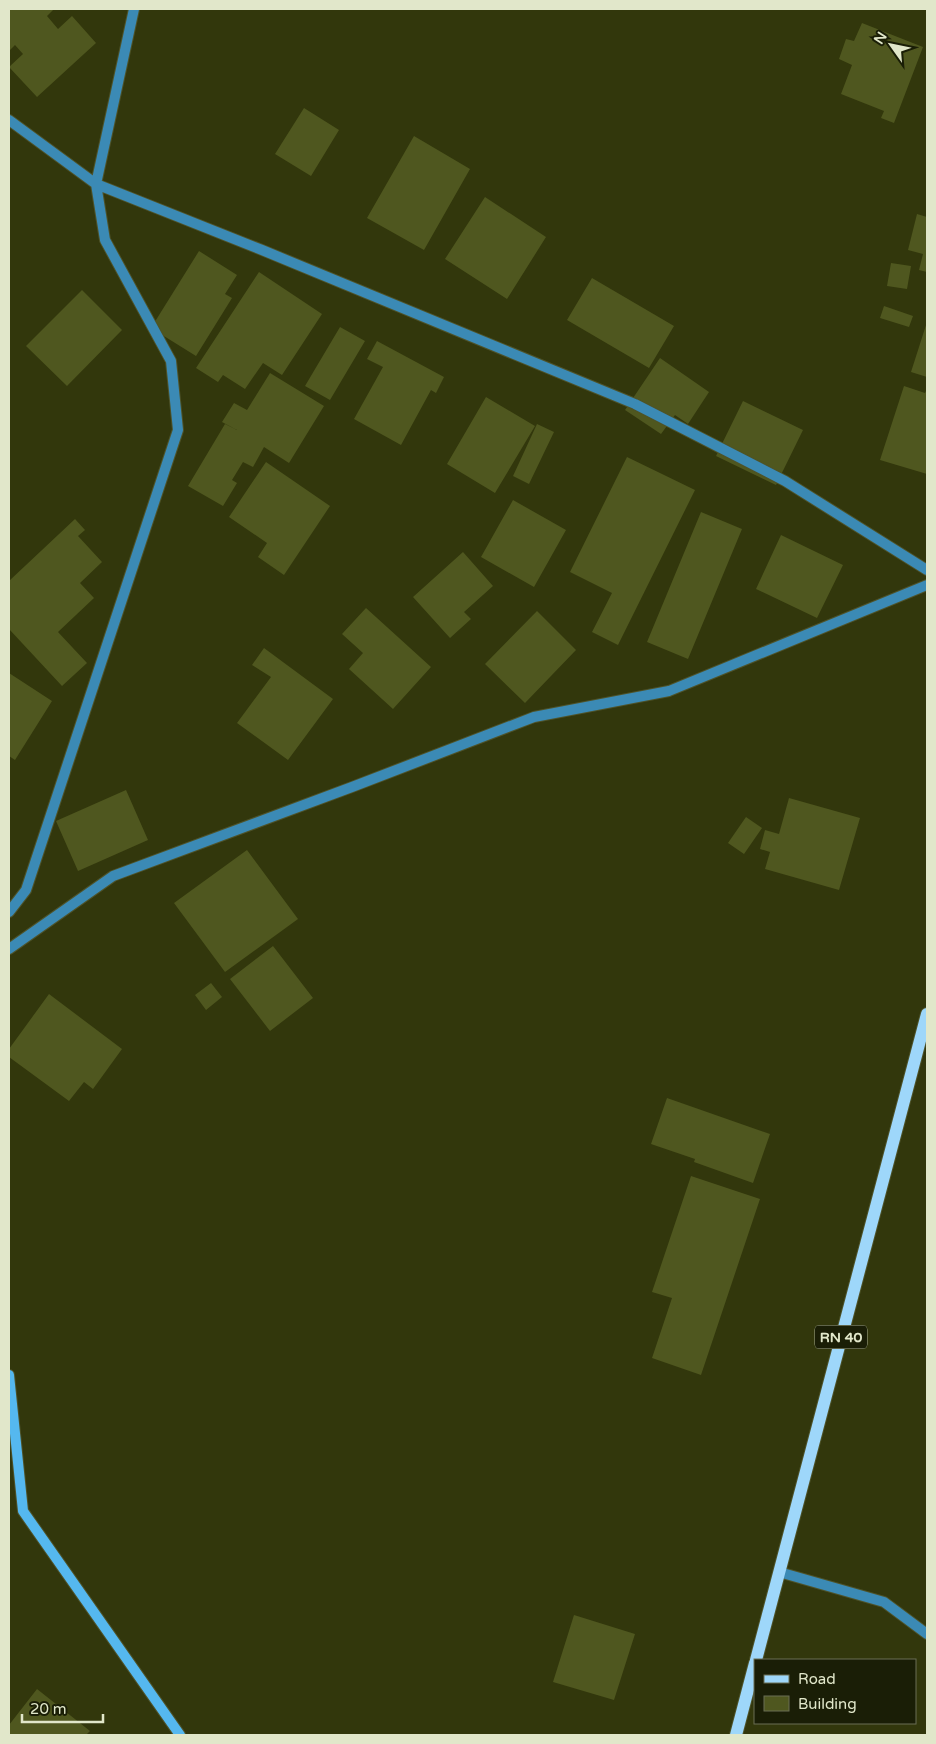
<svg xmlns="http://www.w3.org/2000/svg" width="936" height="1744" viewBox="0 0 936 1744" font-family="'Varela Round',sans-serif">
<rect width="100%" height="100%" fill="#32370c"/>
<path fill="#4f571f" d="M 9,9 L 54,9 L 47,16 L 58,29 L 72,16 L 96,43 L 37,97 L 9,67 L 23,54 L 15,45 L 9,51 Z
M 862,23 L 923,47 L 894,123 L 881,118 L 884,111 L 841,94 L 852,65 L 839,59 L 846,39 L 854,41 Z
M 304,108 L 339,130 L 311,176 L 275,154 Z
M 414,136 L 470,169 L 424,250 L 367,218 Z
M 485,197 L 546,237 L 507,299 L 445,259 Z
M 917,214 L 927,217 L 927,272 L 919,270 L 923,254 L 908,250 Z
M 199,251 L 237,275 L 225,294 L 232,298 L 196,356 L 151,328 Z
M 891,263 L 911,266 L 907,289 L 887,286 Z
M 259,272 L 322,314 L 282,375 L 263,363 L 245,389 L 223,375 L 218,382 L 196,368 Z
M 592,278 L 674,326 L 649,368 L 567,320 Z
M 82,290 L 122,330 L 67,386 L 26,346 Z
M 884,306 L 913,316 L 909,327 L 880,318 Z
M 927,322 L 927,377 L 911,372 Z
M 340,327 L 365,341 L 330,400 L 305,386 Z
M 377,341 L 444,377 L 436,393 L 431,390 L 401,445 L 354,419 L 383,367 L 367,359 Z
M 660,358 L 709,392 L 688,424 L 675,415 L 661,434 L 625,410 Z
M 270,373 L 324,406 L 289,463 L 264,447 L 253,467 L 243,462 L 232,480 L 237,483 L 223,506 L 188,486 L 225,424 L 237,430 L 222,422 L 234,403 L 247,410 Z
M 904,386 L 925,393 L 927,389 L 927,474 L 880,460 Z
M 486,397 L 535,426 L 495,493 L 447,464 Z
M 743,401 L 803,430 L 776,485 L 716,456 Z
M 537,424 L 554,432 L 529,484 L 513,476 Z
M 627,457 L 695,490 L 618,645 L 592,632 L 612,593 L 570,572 Z
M 266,462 L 330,506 L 284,575 L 258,557 L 267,543 L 229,517 Z
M 513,500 L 566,530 L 534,587 L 481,557 Z
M 701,512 L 742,529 L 688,659 L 647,642 Z
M 75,519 L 85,530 L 78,536 L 102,562 L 80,583 L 94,598 L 58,632 L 87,663 L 62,686 L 9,629 L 9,581 Z
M 781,535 L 843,565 L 817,618 L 756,589 Z
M 463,552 L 493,586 L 464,612 L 471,619 L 450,638 L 413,597 Z
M 366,608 L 431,667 L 393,709 L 349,669 L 363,653 L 342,634 Z
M 537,611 L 576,650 L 525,703 L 485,664 Z
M 264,648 L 333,699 L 288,760 L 237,723 L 271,677 L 252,665 Z
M 9,673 L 52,701 L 15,760 L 9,756 Z
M 126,790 L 148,840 L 78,871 L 56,821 Z
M 789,798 L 860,818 L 839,890 L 765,869 L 770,852 L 760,849 L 765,830 L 779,834 Z
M 746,817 L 762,828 L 744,854 L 728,843 Z
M 247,850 L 298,919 L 225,972 L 174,903 Z
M 273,946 L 313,998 L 270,1031 L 230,979 Z
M 211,983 L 222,997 L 206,1010 L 195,995 Z
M 49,994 L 122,1049 L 93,1089 L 84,1082 L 69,1101 L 9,1057 L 9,1049 Z
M 667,1098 L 770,1134 L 753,1183 L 694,1162 L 695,1159 L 651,1144 Z
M 691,1176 L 760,1199 L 701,1375 L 652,1358 L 672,1298 L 652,1292 Z
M 574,1615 L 635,1634 L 614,1700 L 553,1682 Z
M 37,1689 L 90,1731 L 86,1735 L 9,1735 L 9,1725 Z"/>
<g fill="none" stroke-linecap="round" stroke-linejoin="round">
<defs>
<path id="street" d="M 9,120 L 96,184 L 262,250 L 635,404 L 785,481 L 927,570
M 9,912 L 26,890 L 178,430 L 171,361 L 105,240 L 96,184 L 134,9
M 9,949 L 113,876 L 352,787 L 534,717 L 669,691 L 927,585
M 779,1572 L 884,1602 L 927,1634"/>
<path id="secondary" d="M 9,1375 L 23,1511 L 180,1735"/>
<path id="primary" d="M 756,1660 L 927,1014
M 736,1735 L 755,1663"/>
</defs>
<use href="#street" stroke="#4e532a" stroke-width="12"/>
<use href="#secondary" stroke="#4e532a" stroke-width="12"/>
<use href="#primary" stroke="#4e532a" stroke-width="14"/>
<use href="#street" stroke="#3b8ab5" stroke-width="10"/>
<use href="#secondary" stroke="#55b8ef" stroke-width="10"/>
<use href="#primary" stroke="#9ed7fa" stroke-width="12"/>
</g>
<g text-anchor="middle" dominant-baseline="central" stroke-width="4" stroke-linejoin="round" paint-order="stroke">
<rect fill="#1a1e06" stroke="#a5ab8f" stroke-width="1" x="815" y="1325.5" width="52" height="23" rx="4"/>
<g font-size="14" font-weight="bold" fill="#e1e7ca">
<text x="841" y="1337">RN 40</text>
</g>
</g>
<rect width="936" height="1744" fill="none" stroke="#e1e7ca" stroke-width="20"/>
<rect x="754" y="1659" width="162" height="65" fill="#1a1e06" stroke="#6a6e54"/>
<rect x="764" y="1675" width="25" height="8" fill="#9ed7fa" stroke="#6a6e54"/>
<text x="798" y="1684" font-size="15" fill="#e1e7ca">Road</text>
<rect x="764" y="1696" width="25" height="15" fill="#4f571f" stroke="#6a6e54"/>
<text x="798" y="1709" font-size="15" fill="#e1e7ca">Building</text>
<g transform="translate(891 45) rotate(303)" stroke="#1a1e06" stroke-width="4" paint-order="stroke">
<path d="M0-4L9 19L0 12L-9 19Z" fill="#e1e7ca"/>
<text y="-8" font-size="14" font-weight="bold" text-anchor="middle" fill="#e1e7ca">N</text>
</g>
<path d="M22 1714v8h81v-8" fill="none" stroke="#e1e7ca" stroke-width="2.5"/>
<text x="30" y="1714" font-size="15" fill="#e1e7ca" stroke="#1a1e06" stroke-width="4" paint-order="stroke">20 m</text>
</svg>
